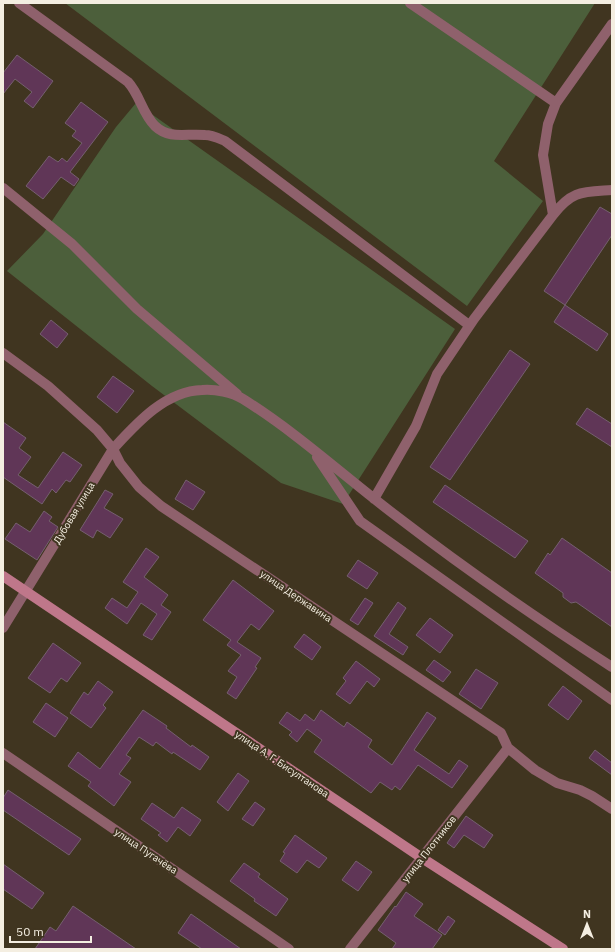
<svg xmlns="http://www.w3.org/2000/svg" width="615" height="952" viewBox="0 0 615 952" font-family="'IBM Plex Sans',sans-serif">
<rect width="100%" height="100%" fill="#403520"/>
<path fill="#4c5f3b" d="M 65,3 L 595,3 L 494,161 L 543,201 L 467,306 Z
M 136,103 L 455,329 L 343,504 L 281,483 L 152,386 L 7,271 L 43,234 L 116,127 Z"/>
<path fill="#603657" stroke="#755f6f" d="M 17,55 L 53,81 L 33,108 L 24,101 L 32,92 L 15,79 L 3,94 L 3,73 Z
M 81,102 L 108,122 L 70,172 L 79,179 L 74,186 L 61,177 L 43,199 L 26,186 L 49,156 L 58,162 L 62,158 L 67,162 L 82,143 L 72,136 L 76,131 L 65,123 Z
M 600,207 L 612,214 L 612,235 L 565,305 L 544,291 Z
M 565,305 L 608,334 L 597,351 L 554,322 Z
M 51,320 L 68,334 L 57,348 L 40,334 Z
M 510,350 L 530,364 L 450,480 L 430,467 Z
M 113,376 L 134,391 L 117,413 L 97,397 Z
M 587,408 L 612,424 L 612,447 L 576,424 Z
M 3,422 L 26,438 L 19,448 L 31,457 L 18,475 L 38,488 L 63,452 L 82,465 L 70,482 L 66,480 L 56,493 L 52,489 L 42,504 L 3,477 Z
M 186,480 L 205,492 L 193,510 L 175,499 Z
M 445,485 L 528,541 L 515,558 L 433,502 Z
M 105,490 L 113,494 L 104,508 L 123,519 L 110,538 L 97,530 L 93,538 L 80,530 Z
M 44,511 L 52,517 L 49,521 L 58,527 L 37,560 L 5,539 L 16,523 L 30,532 Z
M 562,538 L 612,573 L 612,627 L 576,602 L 571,603 L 563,597 L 563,593 L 535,573 L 548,553 L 550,555 Z
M 146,548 L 159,557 L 144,577 L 168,595 L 161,605 L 171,612 L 152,640 L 143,635 L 157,614 L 141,603 L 127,624 L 105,608 L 112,598 L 127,608 L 138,592 L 123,582 Z
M 358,560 L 378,573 L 367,589 L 347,576 Z
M 233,580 L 274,611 L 259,630 L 251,624 L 237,642 L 261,658 L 255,667 L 257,668 L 236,699 L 227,693 L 237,677 L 228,671 L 241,655 L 227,645 L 231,640 L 203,620 Z
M 365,598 L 373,603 L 358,625 L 350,620 Z
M 398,602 L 406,608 L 389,634 L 408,647 L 403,655 L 374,636 Z
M 430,618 L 453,635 L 440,653 L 416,635 Z
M 304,634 L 321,647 L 312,660 L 294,647 Z
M 53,643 L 81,663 L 67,682 L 61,678 L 50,693 L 28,678 Z
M 434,660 L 451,672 L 443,682 L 426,670 Z
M 356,661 L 380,679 L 374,687 L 367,681 L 350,704 L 336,694 L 346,681 L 343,678 Z
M 476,669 L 498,683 L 481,709 L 459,694 Z
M 98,681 L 113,692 L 103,705 L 106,708 L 91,728 L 70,713 L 84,692 L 88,695 Z
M 563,686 L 582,701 L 568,720 L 548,705 Z
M 46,703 L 68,718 L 55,737 L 33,722 Z
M 143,710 L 167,726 L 166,728 L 191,747 L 192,745 L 209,757 L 200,770 L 173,752 L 172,754 L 156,742 L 153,746 L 139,737 L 126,755 L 131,758 L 119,774 L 131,782 L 114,806 L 88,786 L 91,782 L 68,766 L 78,752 L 100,769 Z
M 321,710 L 344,727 L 347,722 L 372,740 L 368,747 L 392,765 L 427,712 L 436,718 L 414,750 L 449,774 L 459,760 L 468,766 L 452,788 L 418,765 L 400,790 L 395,786 L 392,790 L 380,782 L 371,793 L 314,752 L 322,740 L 307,729 L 297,742 L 289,735 L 292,732 L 279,723 L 287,712 L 300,721 L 305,714 L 314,721 Z
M 595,750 L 612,763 L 612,775 L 589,758 Z
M 238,773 L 249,781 L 228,811 L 217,802 Z
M 8,790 L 81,839 L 69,855 L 3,810 L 3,798 Z
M 255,802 L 265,809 L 253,826 L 242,819 Z
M 152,803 L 174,818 L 182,807 L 201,820 L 190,836 L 178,827 L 167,842 L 158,835 L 161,833 L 141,819 Z
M 466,816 L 493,835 L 484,848 L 464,835 L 454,848 L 447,843 Z
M 295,835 L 327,858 L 319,868 L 307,860 L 297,873 L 280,861 L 285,853 L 283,852 Z
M 356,861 L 372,872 L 358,891 L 342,880 Z
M 244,863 L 260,874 L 258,877 L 288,899 L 276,916 L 254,901 L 255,899 L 230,881 Z
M 3,864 L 44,893 L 32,909 L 3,889 Z
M 406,892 L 423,904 L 414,916 L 442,935 L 432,949 L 392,949 L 396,943 L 378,930 L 395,906 L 396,907 Z
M 73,906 L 136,949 L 35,949 L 50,927 L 56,931 Z
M 191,914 L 241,949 L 202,949 L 178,933 Z
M 448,916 L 455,921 L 445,935 L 438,930 Z"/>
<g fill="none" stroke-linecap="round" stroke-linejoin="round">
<path stroke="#8f616c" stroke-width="10" d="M 19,3 L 128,82 C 140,95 142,113 155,126 C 170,140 186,133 205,135 C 212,135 218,138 225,141 L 469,325
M 410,3 L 556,103
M 3,188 L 72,244 L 137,309 L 237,394
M 553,215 C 572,190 583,192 612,190
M 3,353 L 48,386 L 97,430 L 113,449 L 120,463 L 139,487 L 161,506 L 501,733 L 508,748 L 535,770 L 557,783 L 580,790 L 592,796 L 612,809
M 317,457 L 360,521 L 612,700
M 374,499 L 416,426 L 437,374 L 474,319 L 553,215 L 543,155 L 548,124 L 556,103 L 612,24
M 3,628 L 113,449 C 136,424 165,391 202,390 C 215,389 232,392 243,399 C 299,434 347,479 399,518 C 468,571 539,620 612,667
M 3,753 L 289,949
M 350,949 L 508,748"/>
<path stroke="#bf778a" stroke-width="10" d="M 3,576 L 422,858 L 563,949"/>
</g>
<g text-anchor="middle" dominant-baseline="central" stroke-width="4" stroke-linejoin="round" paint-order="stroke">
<g font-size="10" fill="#f4eee1" stroke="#403520">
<text transform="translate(74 513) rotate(-59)">Дубовая улица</text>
<text transform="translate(296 596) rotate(34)">улица Державина</text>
<text transform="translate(282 764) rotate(34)">улица А. Г. Бисултанова</text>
<text transform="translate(429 849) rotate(-52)">улица Плотников</text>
<text transform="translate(146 851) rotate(34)">улица Пугачёва</text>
</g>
</g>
<rect width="615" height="952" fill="none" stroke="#f4eee1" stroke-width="8"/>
<g transform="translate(587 924)" stroke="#403520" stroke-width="3" paint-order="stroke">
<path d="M0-3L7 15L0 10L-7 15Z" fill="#f4eee1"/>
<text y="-6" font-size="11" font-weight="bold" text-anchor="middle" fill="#f4eee1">N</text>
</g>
<path d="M10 936v6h81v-6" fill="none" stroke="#f4eee1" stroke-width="2"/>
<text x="16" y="936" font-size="12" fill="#f4eee1" stroke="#403520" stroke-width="3" paint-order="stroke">50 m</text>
</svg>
